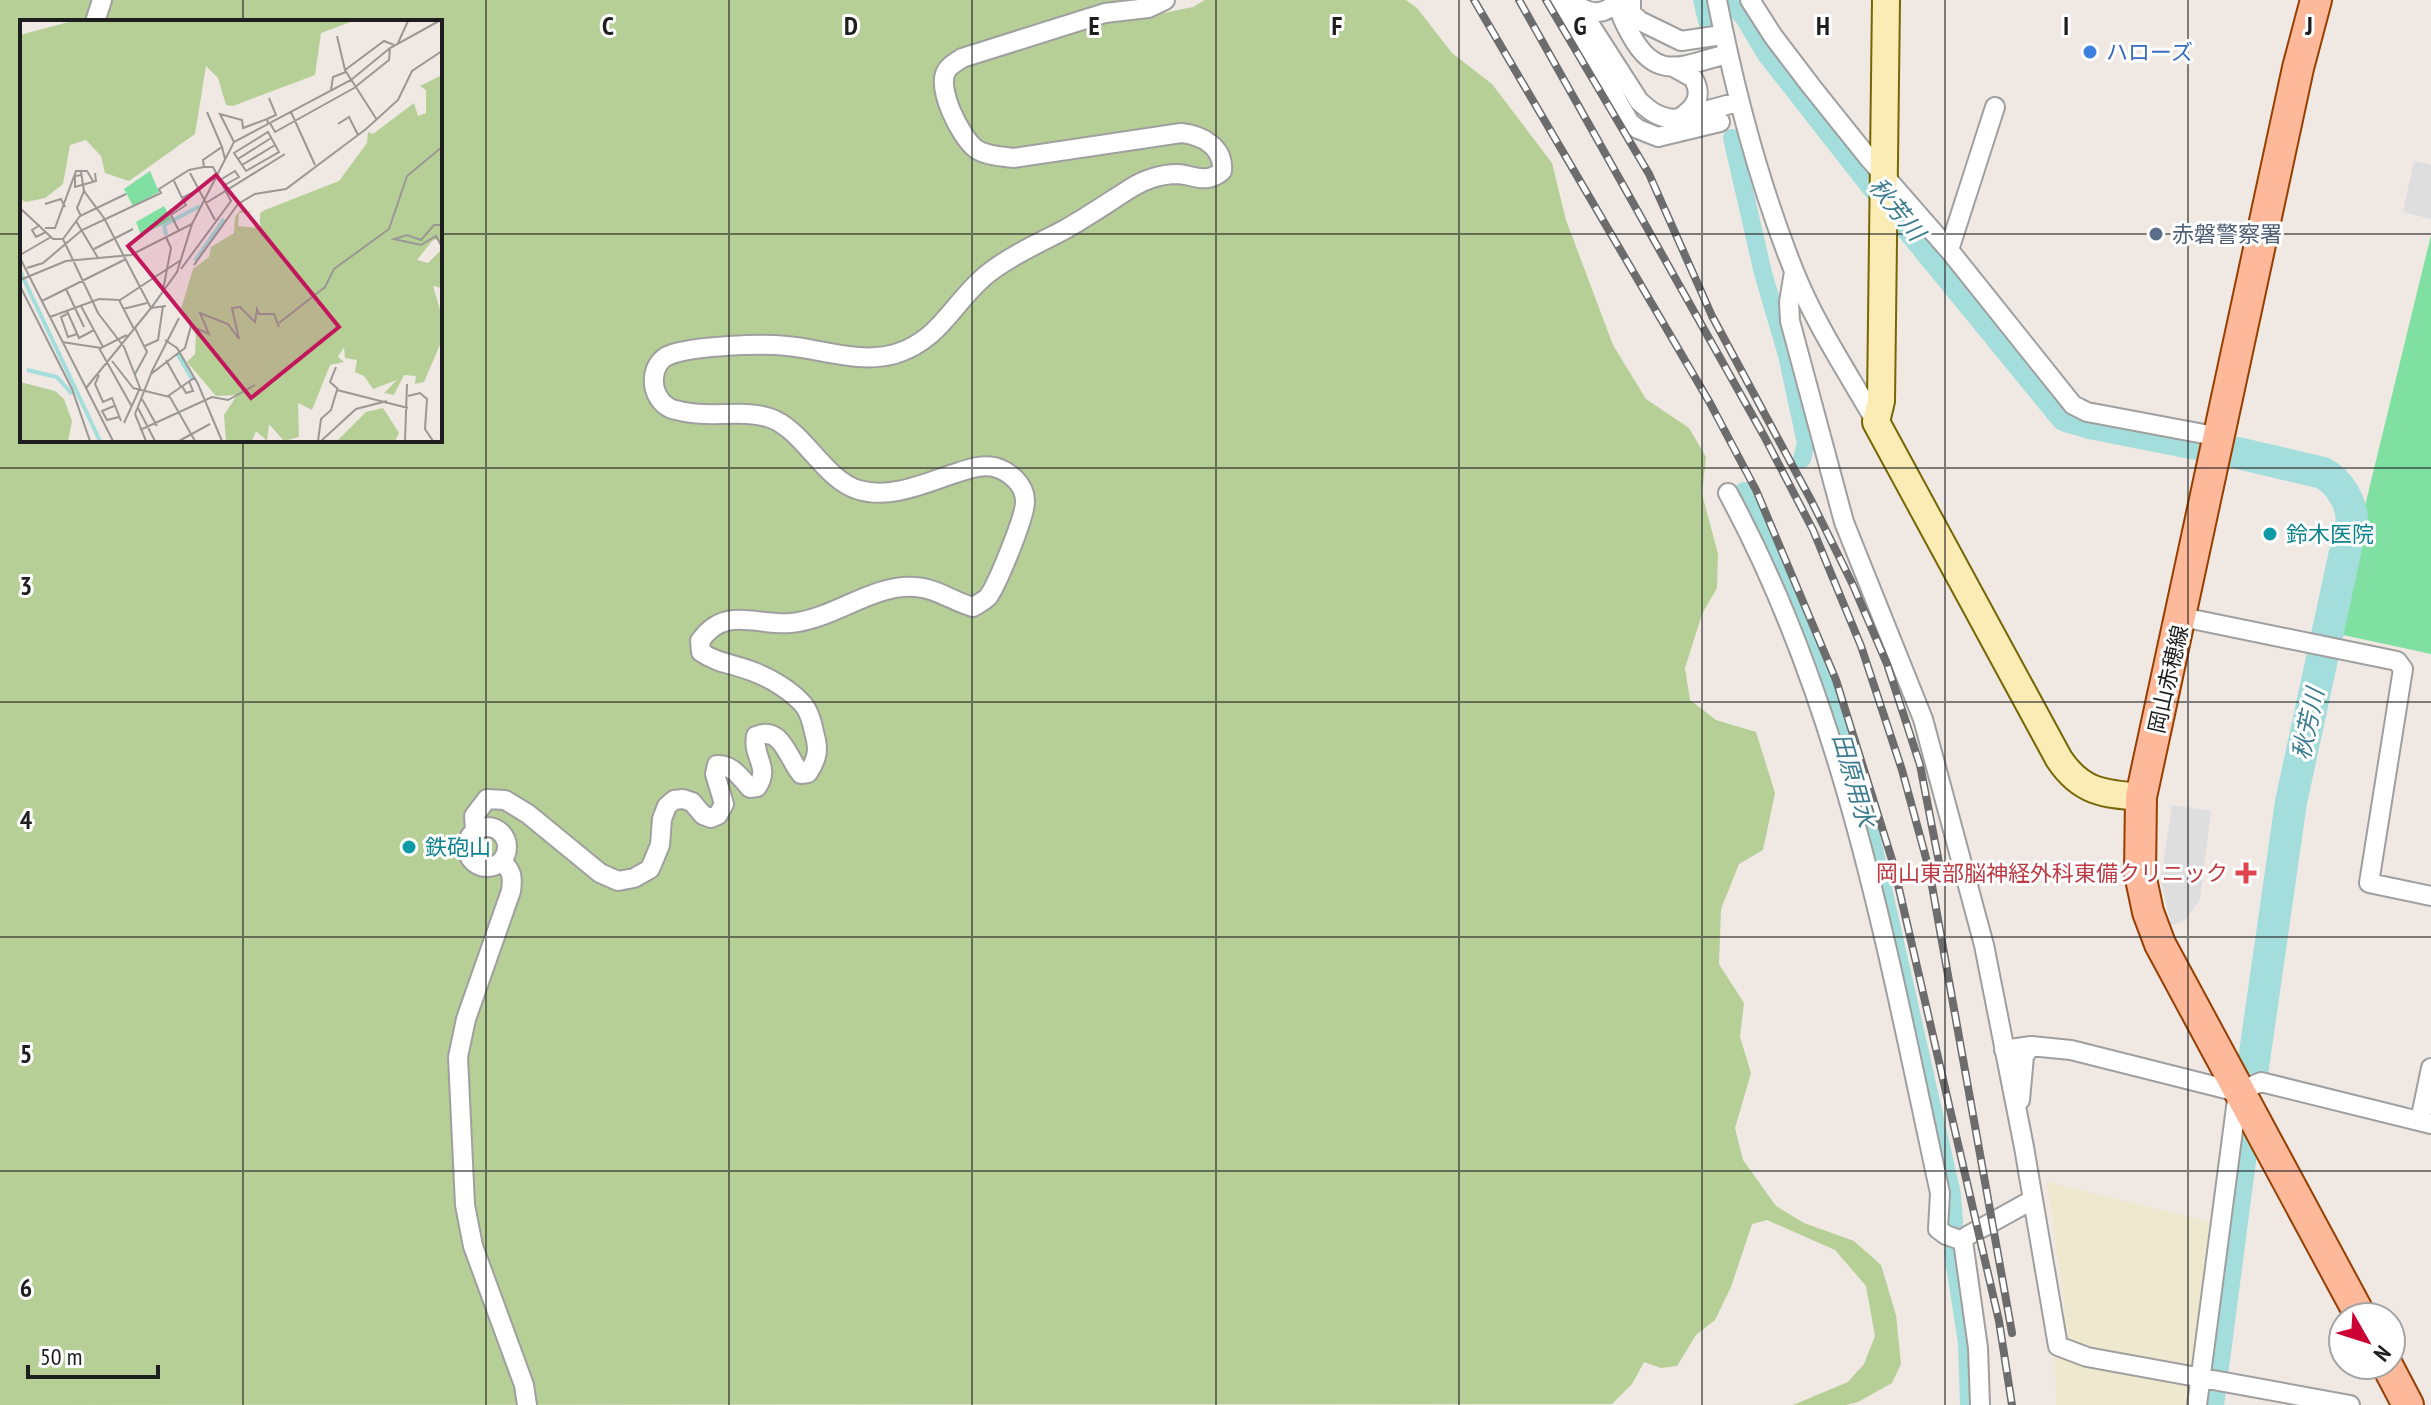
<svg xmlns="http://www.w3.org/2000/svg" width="2431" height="1405" viewBox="0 0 2431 1405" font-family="'PT Sans Narrow','Noto Sans JP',sans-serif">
<rect width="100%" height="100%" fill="#efe8e3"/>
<path fill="#eee8ce" d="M 2047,1182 L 2215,1223 L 2192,1405 L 2056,1405 L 2055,1358 L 2065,1309 Z"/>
<path fill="#b6cf97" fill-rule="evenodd" d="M 0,0 L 1151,0 L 1159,14 L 1193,7 L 1205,0 L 1406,0 L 1417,8 L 1452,53 L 1492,84 L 1552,163 L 1566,220 L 1613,345 L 1646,399 L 1689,428 L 1706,457 L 1702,494 L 1718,554 L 1717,588 L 1702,614 L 1685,668 L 1690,700 L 1716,720 L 1756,732 L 1775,793 L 1763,850 L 1739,864 L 1721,909 L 1719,964 L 1744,1003 L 1740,1037 L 1751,1073 L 1735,1128 L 1743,1160 L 1776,1206 L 1804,1223 L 1854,1241 L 1881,1265 L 1896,1315 L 1901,1364 L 1892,1383 L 1858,1402 L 1846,1405 L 1793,1405 L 1848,1382 L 1864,1364 L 1875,1336 L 1866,1286 L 1835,1250 L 1767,1220 L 1752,1224 L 1731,1287 L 1715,1320 L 1696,1335 L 1677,1366 L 1661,1368 L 1644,1362 L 1632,1384 L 1612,1404 L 0,1405 ZM 22,22 L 440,22 L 440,440 L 22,440 Z"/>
<path fill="#7fe0a2" d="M 2431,235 L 2431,654 L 2334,633 Z"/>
<path fill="#dedede" d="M 2414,161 L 2431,165 L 2431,219 L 2403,212 Z
M 2172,805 L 2211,811 L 2200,899 L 2185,921 L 2171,925 L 2161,879 Z"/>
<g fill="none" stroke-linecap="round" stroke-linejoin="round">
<path stroke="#a3dedc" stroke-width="18" d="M 1702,0 L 1709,29
M 1732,138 L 1763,273 L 1787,355 L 1806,443 L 1802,459
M 1744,491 L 1793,596 L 1828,687 L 1861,791 L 1952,1195 L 1954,1223
M 1953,1252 L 1967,1343 L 1969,1405"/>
<path stroke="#a3dedc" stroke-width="32" d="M 1742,5 L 1750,14 L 1772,51 L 1874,181 L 2066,416 L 2090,423 L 2197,444
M 2238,453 L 2323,473 C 2339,482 2351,501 2352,520 L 2291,802 L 2252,1074
M 2208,1405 L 2244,1130"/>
<defs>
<path id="street" d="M 1559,0 L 1630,123 L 1638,129 L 1658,137 L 1720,122
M 1619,0 C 1619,14 1624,22 1631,35 C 1657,83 1684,65 1727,54
M 1631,0 L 1631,13 L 1640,21 L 1681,41 L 1715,36
M 1717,0 C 1735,92 1759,184 1794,271 C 1815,324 1848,373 1876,422
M 1750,0 L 1773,36 L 1811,86 L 1867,156 L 1949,250 L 2073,405 L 2087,412 L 2220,437
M 1576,4 C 1590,16 1607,15 1618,0
M 1578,6 L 1639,101 C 1651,112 1659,118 1675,119 L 1738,102
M 95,22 L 102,0
M 1675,68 L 1693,78 C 1703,95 1696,107 1681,117
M 1949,250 L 1995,107
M 1794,272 L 1789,302 L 1790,321 L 1844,522 L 1923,719 L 1984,945 L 2024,1147 L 2058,1346 L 2087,1357 L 2350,1405
M 1728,493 C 1845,709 1888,955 1940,1193 L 1938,1229 L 1946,1235 L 1963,1241
M 2182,617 L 2397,661 L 2403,669 L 2369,883 L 2431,896
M467 847a20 20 0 1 1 40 0a20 20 0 1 1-40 0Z
M 475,831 L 474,816 L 487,799 L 505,800 L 528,814 L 600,873 L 618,881 L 634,878 L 650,869 L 660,845 L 662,819 L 667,806 L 674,800 L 683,799 L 692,802 L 703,815 L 711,818 L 718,815 L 724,804 L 715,774 L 717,765 C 732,764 741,778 750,788 L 757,787 C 771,767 752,757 756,736 C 782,725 788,759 801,774 L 808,773 C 818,758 819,749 814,732 C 812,722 809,710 802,703 C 790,690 770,678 754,672 C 735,664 718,664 701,652 L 700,641 C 725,605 756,626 791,623 C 834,619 872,584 915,587 C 936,588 954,602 973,607 C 978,604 984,601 988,597 C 997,585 1026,515 1025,501 C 1025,484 1009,471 994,467 C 980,464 966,470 953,474 C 923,484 890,499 859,490 C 824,480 804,430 770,418 C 743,409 712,418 685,412 C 680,411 672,410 668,407 C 648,395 649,361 672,354 C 697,346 760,343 787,346 C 822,349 859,364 895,354 C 942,340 955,298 990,272 C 1012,255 1039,243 1064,230 C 1087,217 1109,202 1131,188 C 1143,180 1161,174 1177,174 C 1195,175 1206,185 1222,171 C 1224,147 1202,135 1181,133 L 1013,158 C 1002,156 986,156 976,149 C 961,138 935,87 947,70 C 950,65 958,61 962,58 L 1105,13 L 1148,8 L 1165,0
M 502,861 C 512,871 513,877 511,891 L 466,1019 L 458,1057 L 465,1205 L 473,1246 L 524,1385 L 527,1405
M 2004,1050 L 2031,1046 L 2071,1050 L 2238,1092 L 2261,1082 L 2431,1124
M 2020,1100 L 2024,1056 L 2031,1046
M 2420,1121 L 2431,1068
M 1963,1241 L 1978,1348 L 1980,1405
M 1963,1241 L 1967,1236 L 2032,1200
M 2197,1405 L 2238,1092"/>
<path id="secondary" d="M 1886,0 L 1881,401 L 1876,422 L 2059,759 C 2081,792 2103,794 2141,797"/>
<path id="primary" d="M 2316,0 L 2298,68 L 2141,797 L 2140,874 L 2148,912 L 2160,944 L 2361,1317
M 2387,1365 L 2408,1405"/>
</defs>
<use href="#street" stroke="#9f9f9f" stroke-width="22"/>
<use href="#secondary" stroke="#776603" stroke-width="30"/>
<use href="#primary" stroke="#973f00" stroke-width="34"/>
<use href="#street" stroke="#fff" stroke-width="18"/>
<use href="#secondary" stroke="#fbecb6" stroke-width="26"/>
<use href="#primary" stroke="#fdb99a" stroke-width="30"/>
<defs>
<path id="rail" d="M 1474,0 L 1710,403 L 1756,490 L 1836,680 L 1893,863 L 1999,1321 L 2012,1405
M 1519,0 L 1764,436 L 1813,530 L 1861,646 L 1902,770 L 1929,869 L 2012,1333
M 1546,0 L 1649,174 L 1712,316 L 1812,502 L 1852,583 L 1887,664 L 1920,765 L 1941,873"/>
</defs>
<use href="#rail" stroke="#6c6c6c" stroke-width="8"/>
<use href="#rail" stroke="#fff" stroke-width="5" stroke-dasharray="15" stroke-linecap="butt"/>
</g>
<path fill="none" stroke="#1e1e1e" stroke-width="2" stroke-opacity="0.55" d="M 243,0 L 243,22M 486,0 L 486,1405M 729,0 L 729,1405M 972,0 L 972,1405M 1216,0 L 1216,1405M 1459,0 L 1459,1405M 1702,0 L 1702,1405M 1945,0 L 1945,1405M 2188,0 L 2188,1405M 0,234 L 22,234M 440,234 L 2431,234M 243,440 L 243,1405M 0,468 L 2431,468M 0,702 L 2431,702M 0,937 L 2431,937M 0,1171 L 2431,1171"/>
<circle fill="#3f7fe0" stroke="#fff" stroke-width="3" cx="2090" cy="52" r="8"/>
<circle fill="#5c6f8a" stroke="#fff" stroke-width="3" cx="2156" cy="234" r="8"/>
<g fill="#0f9aa8" stroke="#fff" stroke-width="3">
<circle cx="2270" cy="534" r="8"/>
<circle cx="409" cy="847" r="8"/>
</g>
<path fill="#e0444e" stroke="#fff" stroke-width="3" d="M2242 861h8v8h8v8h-8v8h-8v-8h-8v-8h8z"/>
<g text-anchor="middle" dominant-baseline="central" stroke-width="6" stroke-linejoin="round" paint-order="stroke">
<g font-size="22" fill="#366cbe" stroke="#fff" text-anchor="start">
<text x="2106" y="52">ハローズ</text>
</g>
<g font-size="22" fill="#4e5e75" stroke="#fff" text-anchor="start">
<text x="2172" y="234">赤磐警察署</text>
</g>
<g font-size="22" fill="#0d838f" stroke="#fff" text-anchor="start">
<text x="2286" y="534">鈴木医院</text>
<text x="425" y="847">鉄砲山</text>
</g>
<g font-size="22" fill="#1e1e1e" stroke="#fff">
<text transform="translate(2168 679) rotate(-77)">岡山赤穂線</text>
</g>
<g font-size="22" fill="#be3a42" stroke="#fff" text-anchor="end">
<text x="2228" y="873">岡山東部脳神経外科東備クリニック</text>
</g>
<g font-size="24" font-style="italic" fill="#3d7b8f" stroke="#fff">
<text transform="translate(1897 209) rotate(51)">秋芳川</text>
<text transform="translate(2308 724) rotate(-78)">秋芳川</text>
<text transform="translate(1854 780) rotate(74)">田原用水</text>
</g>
</g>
<g transform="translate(20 20)">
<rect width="422" height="422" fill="#efe8e3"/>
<path d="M 52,1 L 333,1 L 301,13 L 295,55 L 213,86 L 206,85 L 198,58 L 186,46 L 175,114 L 109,161 L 85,153 L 81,136 L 66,120 L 50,125 L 43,164 L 25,178 L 6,182 L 0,179 L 0,15 ZM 422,55 L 422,228 L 417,219 L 412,221 L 397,240 L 408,243 L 422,229 L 422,268 L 413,266 L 421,293 L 422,320 L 404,362 L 395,364 L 396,356 L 384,355 L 374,375 L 364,373 L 377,360 L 353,369 L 344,356 L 335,352 L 337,340 L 325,338 L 324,327 L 318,337 L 324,342 L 310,345 L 292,390 L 278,383 L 279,417 L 264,421 L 249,404 L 247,421 L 236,411 L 232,421 L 206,421 L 204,395 L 217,375 L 196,376 L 167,342 L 175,334 L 176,315 L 160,292 L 173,249 L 189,237 L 191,227 L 214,213 L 215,197 L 220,190 L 233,192 L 219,193 L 218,206 L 240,208 L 240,193 L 245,190 L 319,161 L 347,123 L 348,112 L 353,114 L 394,83 L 398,96 L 406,93 L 406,70 L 400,66 ZM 0,362 L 35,371 L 44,379 L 52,401 L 48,421 L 0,421 ZM 363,388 L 379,413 L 375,421 L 317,421 L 346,392 Z" fill="#b6cf97"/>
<path d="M 130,151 L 139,172 L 113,186 L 104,169 ZM 144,186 L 152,200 L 121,215 L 116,202 Z" fill="#7fe0a2"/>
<path fill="none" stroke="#a3dedc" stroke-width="4" d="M 146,215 L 144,205 L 180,186M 175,241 L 204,199M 0,251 L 80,421M 157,333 L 172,359M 7,350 L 37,357 L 52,374"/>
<path fill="none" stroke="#9b9794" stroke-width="2" d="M 317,16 L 325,50 L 357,100M 378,23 L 388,1M 325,50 L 364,21 L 374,25M 311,70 L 313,57 L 326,52M 187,92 L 202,127M 271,92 L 295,145M 247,99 L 256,95 L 249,78M 250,103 L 255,112 L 334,68 L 369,40 L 370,28M 318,104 L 329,97 L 338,115M 248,112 L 259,132 L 226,151 L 214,133 ZM 214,122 L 200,94 L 222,100 L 223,108 L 247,99 L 248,103M 218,139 L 251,118M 222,145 L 255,125M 61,152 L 64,171 L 84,198 L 131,288 L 157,252 L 172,204M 170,153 L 195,200M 61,155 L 55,156 L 55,167 L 76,161 L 75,153M 200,160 L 215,151 L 219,157 L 203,166M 154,161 L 162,178 L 178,170M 186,183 L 265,134M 25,184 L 41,179 L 45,187M 0,188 L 33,219 L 43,219 L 78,293 L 104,327 L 120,368 L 104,403M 61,196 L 57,188 L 64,171M 56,201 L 78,238M 20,205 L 12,210 L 16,217 L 26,212M 422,205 L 414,205 L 401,220 L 387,215 L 374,219 L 401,225 L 416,216 L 422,227M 25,208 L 35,208 L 56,151 L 67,151 L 73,161M 159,211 L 151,195 L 166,185 L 162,178M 43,219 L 60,196 L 106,174M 74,229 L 113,209M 0,235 L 31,217M 0,238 L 93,421M 174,245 L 218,184 L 235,174 L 266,169 L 346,109 L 378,80 L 392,51 L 422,31M 7,248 L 23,243 L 62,210 L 141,173 L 139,169 L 169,150 L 184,147 L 183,140 L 202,127 L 205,139M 161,249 L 211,181 L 193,147 L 184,147M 0,260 L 46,241 L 111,235 L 172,204 L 214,122 L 331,60 L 370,28 L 419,1M 0,266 L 52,369 L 70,421M 46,269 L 64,307M 143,270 L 151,228 L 146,217M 99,280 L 114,309M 22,281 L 106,239M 61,286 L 83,327M 103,289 L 127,283M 47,291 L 59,318 L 74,310M 47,294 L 41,297 L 48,317 L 57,314M 30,297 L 79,279 L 100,280 L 161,240M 259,303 L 305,267 L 314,249 L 369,209 L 387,156 L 422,127M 145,320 L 157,328 L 178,364 L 202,421M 42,322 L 81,328 L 107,315M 125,326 L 138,320 L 143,286M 79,328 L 112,387M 146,340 L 161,367M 92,341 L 114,369M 316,347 L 310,362 L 318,369M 131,353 L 159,298M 115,354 L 127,332 L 115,308M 79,355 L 75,364 L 83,382 L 92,378 L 101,401M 162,366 L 166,373 L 173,371 L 169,361M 66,368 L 131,288 L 146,286M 113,368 L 150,377 L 175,421M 148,376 L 174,358M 388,376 L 400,373 L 407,379 L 405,409 L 413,421M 122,379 L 137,406M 94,386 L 82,391 L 87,400 L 99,397M 118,388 L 135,421M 115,394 L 131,354 L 165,328 L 171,306 L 189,314 L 180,293 L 208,304 L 219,319 L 212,288 L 220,287 L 235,302 L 237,289 L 239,294 L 254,294 L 259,307M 115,394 L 126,421M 120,410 L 192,377 L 208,380 L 235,365M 159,421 L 190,404M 298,421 L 301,399 L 311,390 L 317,370 L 388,388M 301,421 L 336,389 L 367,381M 385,421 L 387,364"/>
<path fill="#c2185b" fill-opacity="0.15" stroke="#c2185b" stroke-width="4" d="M 196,155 L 319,307 L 231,378 L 108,226 Z"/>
<rect width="422" height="422" fill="none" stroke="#1e1e1e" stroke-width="4"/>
</g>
<g font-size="26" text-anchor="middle" font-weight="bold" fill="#1e1e1e" stroke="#fff" stroke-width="6" stroke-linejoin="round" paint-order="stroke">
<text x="608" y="35">C</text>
<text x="851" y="35">D</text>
<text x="1094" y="35">E</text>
<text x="1337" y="35">F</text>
<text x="1580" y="35">G</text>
<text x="1823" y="35">H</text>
<text x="2066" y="35">I</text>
<text x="2309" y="35">J</text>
<text x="26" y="595">3</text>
<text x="26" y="829">4</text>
<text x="26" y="1063">5</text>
<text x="26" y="1297">6</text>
</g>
<g transform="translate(2367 1341) rotate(129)"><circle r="38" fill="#ffffff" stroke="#a5a5a5" stroke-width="2"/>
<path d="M0-6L14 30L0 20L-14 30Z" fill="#cb0034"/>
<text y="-12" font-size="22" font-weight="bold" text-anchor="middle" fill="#1e1e1e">N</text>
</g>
<path d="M28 1365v12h130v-12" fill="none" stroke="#1e1e1e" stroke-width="4"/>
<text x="40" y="1365" font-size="24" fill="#1e1e1e" stroke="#ffffff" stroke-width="6" paint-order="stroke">50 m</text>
</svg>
